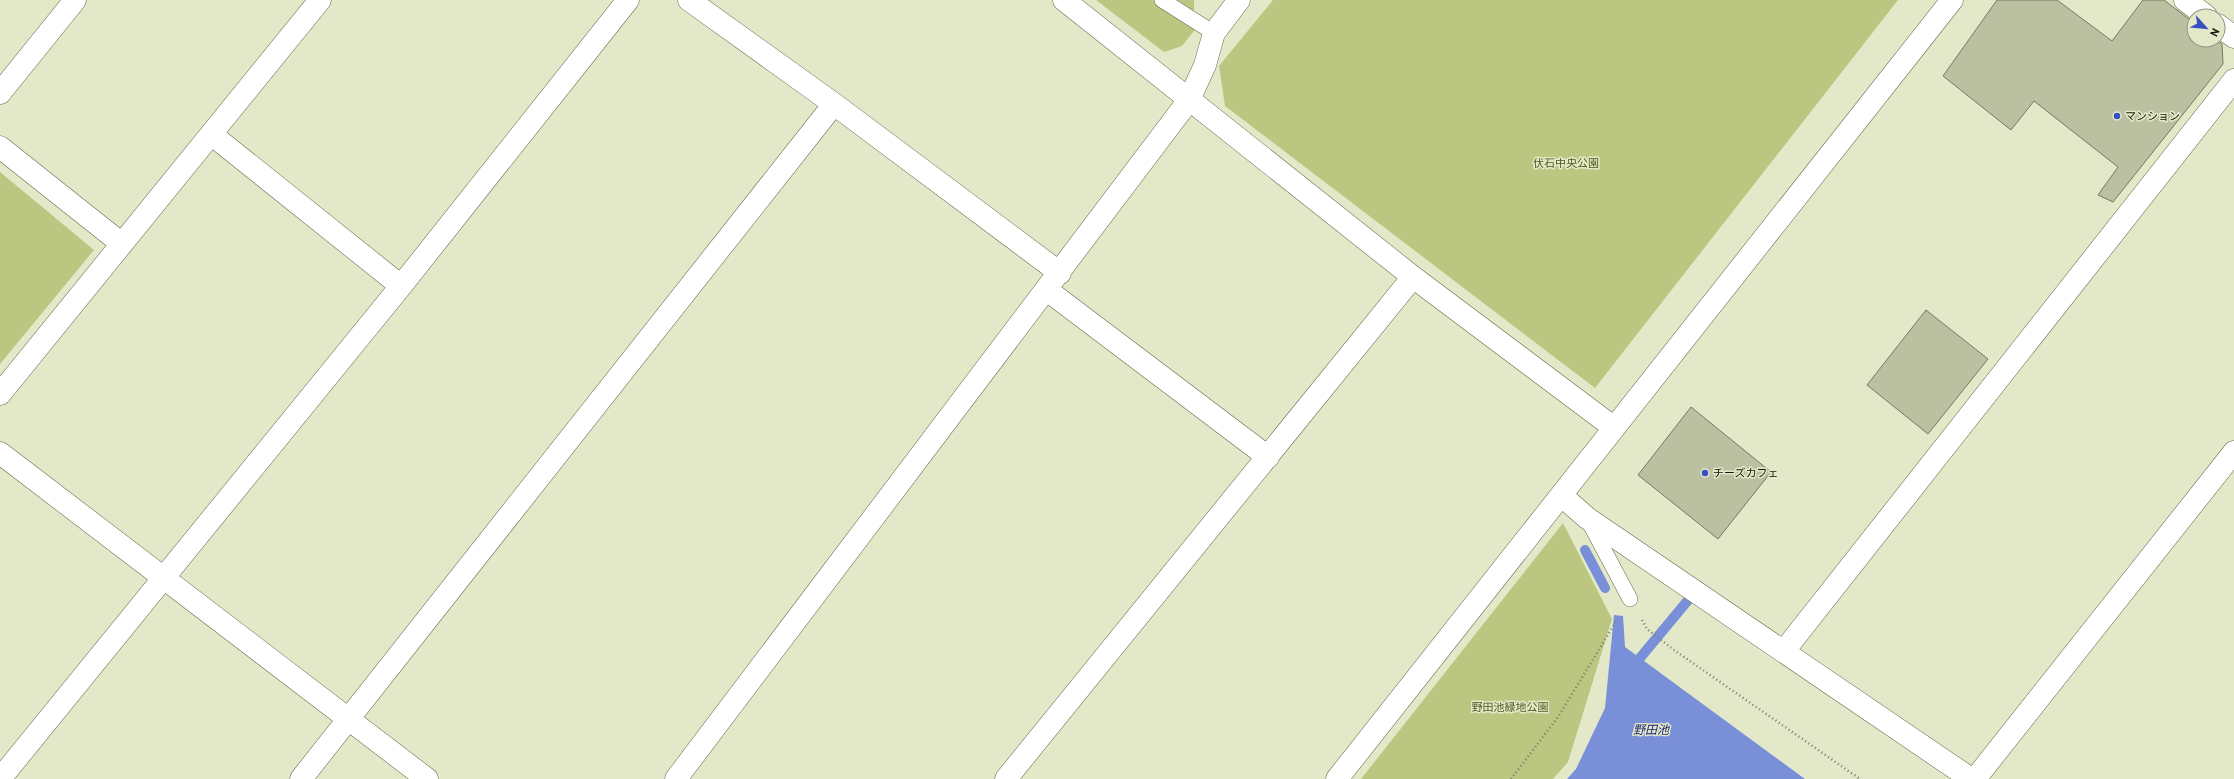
<svg xmlns="http://www.w3.org/2000/svg" width="2234" height="779" viewBox="0 0 2234 779" font-family="'PT Sans','Noto Sans JP',sans-serif">
<rect width="100%" height="100%" fill="#e3e9c8"/>
<path fill="#bbc680" d="M 1096,0 L 1194,0 L 1194,31 L 1182,46 L 1164,52 Z
M 1273,0 L 1898,0 L 1595,388 L 1225,106 L 1219,66 Z
M 0,172 L 94,250 L 0,364 Z
M 1563,523 L 1612,619 L 1568,762 L 1553,779 L 1361,779 Z"/>
<path fill="#7990d9" d="M 1614,615 L 1623,616 L 1625,647 L 1805,779 L 1567,779 L 1576,769 L 1605,708 Z"/>
<g fill="none" stroke-linecap="round" stroke-linejoin="round">
<path stroke="#7990d9" stroke-width="10" d="M 1585,550 L 1605,588
M 1640,658 L 1689,599"/>
</g>
<path fill="#bbc0a1" stroke="#757a5d" d="M 1997,0 L 2057,0 L 2112,41 L 2143,0 L 2164,0 L 2194,23 L 2194,40 L 2217,40 L 2222,44 L 2223,64 L 2113,202 L 2098,195 L 2118,167 L 2034,101 L 2011,130 L 1943,76 Z
M 1926,310 L 1988,359 L 1928,434 L 1867,385 Z
M 1691,407 L 1771,472 L 1718,539 L 1638,475 Z"/>
<g fill="none" stroke-linecap="round" stroke-linejoin="round">
<defs>
<path id="service" d="M 1162,0 L 1214,33
M 1588,520 L 1630,599"/>
<path id="minor" d="M 689,0 L 834,104 L 1060,273
M 1064,0 L 1413,277 L 1613,427
M 2185,0 L 2206,16
M 2218,25 L 2234,37
M 0,93 L 75,0
M 211,134 L 401,286
M 0,147 L 122,244
M 1047,290 L 1268,457
M 0,394 L 320,0
M 0,453 L 427,779
M 1562,496 L 1587,518 L 1971,779
M 1784,651 L 2234,80
M 0,779 L 401,286 L 628,0
M 301,779 L 834,104
M 676,779 L 1189,100 L 1205,65 L 1214,33 L 1239,0
M 1006,779 L 1413,277
M 1975,779 L 2234,452"/>
<path id="tertiary" d="M 1337,779 L 1952,0"/>
</defs>
<use href="#service" stroke="#64684c" stroke-width="16"/>
<use href="#minor" stroke="#64684c" stroke-width="23"/>
<use href="#tertiary" stroke="#64684c" stroke-width="23"/>
<path stroke="#777b66" stroke-width="2.5" stroke-dasharray="1 3" stroke-linecap="butt" d="M 1642,620 L 1647,629 L 1674,650 L 1860,779
M 1511,779 L 1558,717 L 1617,620"/>
<use href="#service" stroke="#fff" stroke-width="15"/>
<use href="#minor" stroke="#fff" stroke-width="22"/>
<use href="#tertiary" stroke="#fff" stroke-width="22"/>
</g>
<g fill="#394fc1" stroke="#e3e9c8" stroke-width="1.5">
<circle cx="2117" cy="116" r="4"/>
<circle cx="1705" cy="473" r="4"/>
</g>
<g text-anchor="middle" dominant-baseline="central" stroke-width="3" stroke-linejoin="round" paint-order="stroke">
<g font-size="11" fill="#121409" stroke="#e3e9c8" text-anchor="start">
<text x="2125" y="116">マンション</text>
<text x="1713" y="473">チーズカフェ</text>
</g>
<g font-size="11" fill="#52591b" stroke="#e3e9c8">
<text x="1566" y="163">伏石中央公園</text>
<text x="1510" y="707">野田池緑地公園</text>
</g>
<g font-size="12" font-style="italic" fill="#172174" stroke="#e3e9c8">
<text x="1651" y="729">野田池</text>
</g>
</g>
<g transform="translate(2206 28) rotate(117)"><circle r="19" fill="#e3e9c8" stroke="#8f947c"/>
<path d="M0-3L7 15L0 10L-7 15Z" fill="#394fc1"/>
<text y="-6" font-size="11" font-weight="bold" text-anchor="middle" fill="#121409">N</text>
</g>
</svg>
